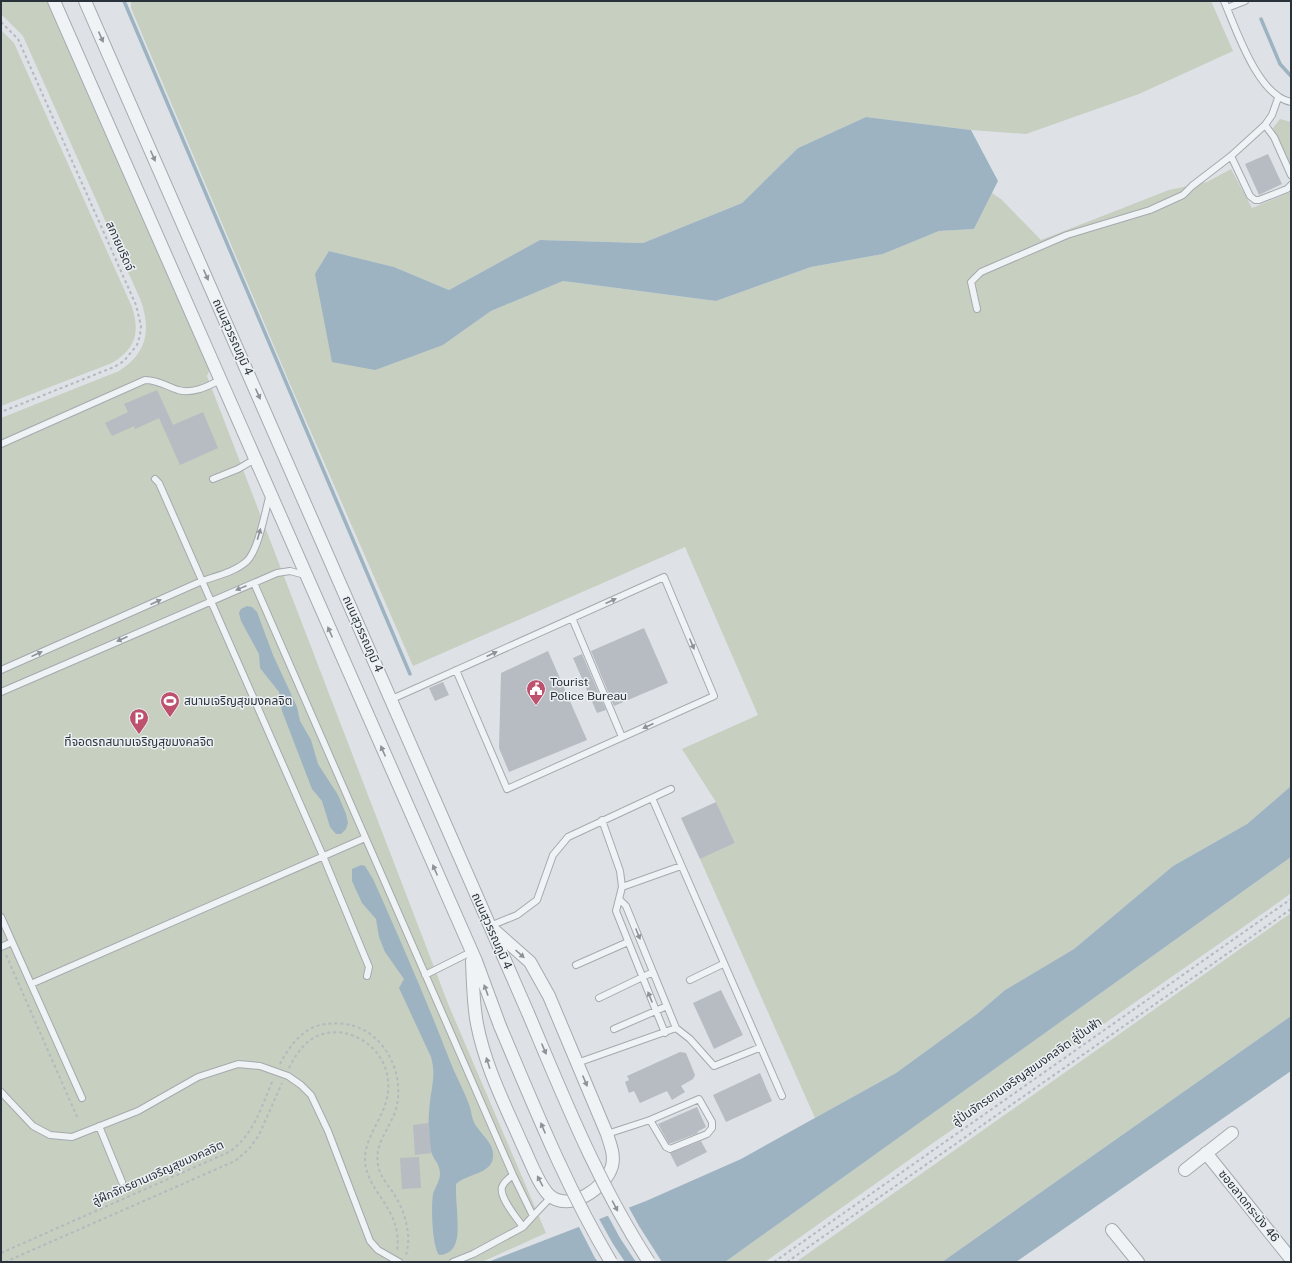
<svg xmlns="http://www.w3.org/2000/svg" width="1292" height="1263" viewBox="0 0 1292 1263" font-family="'Public Sans','Noto Sans Thai',sans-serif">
<rect width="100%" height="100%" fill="#dee2e6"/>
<path fill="#c6cfc0" d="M 1,1 L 48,1 L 211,366 L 207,376 L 449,1006 L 546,1233 L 482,1262 L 1,1262 L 1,418 L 119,371 C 147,353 151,331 141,301 L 23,36 L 1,14 Z
M 131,1 L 1211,1 L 1233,51 L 1139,94 L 1026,134 L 971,130 L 866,117 L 798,148 L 742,203 L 643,243 L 540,240 L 449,290 L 394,267 L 329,251 L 443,345 L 491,311 L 563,281 L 716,301 L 811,267 L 883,254 L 939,231 L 974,229 L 992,193 L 1001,199 L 1041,240 L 1169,190 L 1207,182 L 1231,169 L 1252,208 L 1291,192 L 1291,786 L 1247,824 L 1173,866 L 1074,949 L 1005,990 L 977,1014 L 896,1073 L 815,1118 L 700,859 L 735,843 L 716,802 L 682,749 L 758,715 L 685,547 L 413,666 L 290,384 L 131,8 Z
M 1,30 L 14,43 L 132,307 C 140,333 136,348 112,363 L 1,406 Z
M 1280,119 L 1291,122 L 1291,169 L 1273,128 Z
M 1291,857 L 1291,893 L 1279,902 L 933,1143 L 765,1262 L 725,1262 Z
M 1291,913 L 1291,1016 L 942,1262 L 796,1262 Z"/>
<path fill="#9db3c2" d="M 866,117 L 971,130 L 998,181 L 974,229 L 939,231 L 883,254 L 811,267 L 716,301 L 563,281 L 491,311 L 443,345 L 375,370 L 332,362 L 315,274 L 329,251 L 394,267 L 449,290 L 540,240 L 643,243 L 742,203 L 798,148 Z
M 247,606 L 252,607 L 257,612 L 273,655 L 297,707 L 300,721 L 311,740 L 318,764 L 338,795 L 346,814 L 348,823 L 346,829 L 341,834 L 336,834 L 330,827 L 322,801 L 312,789 L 282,711 L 279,692 L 260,668 L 259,654 L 241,621 L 239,613 L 241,609 Z
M 1291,786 L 1291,857 L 725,1262 L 488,1262 L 646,1201 L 741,1159 L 896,1073 L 977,1014 L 1005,990 L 1074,949 L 1173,866 L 1247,824 Z
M 361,865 L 365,866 L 373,879 C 400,939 426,999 450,1061 C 455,1075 463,1088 468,1102 C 471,1108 471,1114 473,1120 C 477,1132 495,1142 493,1157 C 492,1174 466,1174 456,1184 C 456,1192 456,1201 457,1209 C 457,1225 463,1254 439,1255 C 432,1245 431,1207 433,1194 C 435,1187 440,1181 440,1174 C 440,1163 433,1160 431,1151 C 428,1136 428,1118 430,1102 C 432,1084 436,1075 431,1057 L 399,988 L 404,979 L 385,952 L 379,937 L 376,919 L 362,903 L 352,881 L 352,869 Z
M 1291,1016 L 1291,1071 L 1016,1262 L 942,1262 Z"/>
<path fill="#dee2e6" d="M 628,1206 L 639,1226 L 662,1262 L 636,1262 L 620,1238 L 607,1214 Z
M 598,1217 L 613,1244 L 625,1262 L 598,1262 L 595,1258 L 578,1225 Z"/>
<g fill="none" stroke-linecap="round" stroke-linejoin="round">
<path stroke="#9db3c2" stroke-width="3.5" d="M 124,1 L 410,674
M 1261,19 L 1280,64 L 1291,76"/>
</g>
<path fill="#b6bcc2" d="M 1268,154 L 1282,184 L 1259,195 L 1245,164 Z
M 157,390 L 173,425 L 203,412 L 218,448 L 180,465 L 159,418 L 135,429 L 134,426 L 112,436 L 105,423 L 128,412 L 124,404 Z
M 644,628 L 668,683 L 614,706 L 591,651 Z
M 548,651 L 587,740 L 509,772 L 499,748 L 501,673 Z
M 582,654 L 606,710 L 597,713 L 573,658 Z
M 443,682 L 449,695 L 435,701 L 429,688 Z
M 716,802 L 735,843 L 700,859 L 681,818 Z
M 721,990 L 743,1035 L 714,1049 L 693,1003 Z
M 680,1052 L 686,1053 L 695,1075 L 693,1079 L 681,1086 L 685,1092 L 672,1100 L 667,1091 L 640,1103 L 634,1091 L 629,1093 L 625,1082 L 629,1080 L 627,1076 Z
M 760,1073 L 772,1101 L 726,1122 L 713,1095 Z
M 697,1107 L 706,1127 L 697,1132 L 698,1133 L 669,1144 L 658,1124 Z
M 429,1123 L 431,1153 L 415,1155 L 413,1125 Z
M 701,1141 L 707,1152 L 677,1167 L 670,1153 Z
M 419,1157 L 421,1188 L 402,1189 L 400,1158 Z"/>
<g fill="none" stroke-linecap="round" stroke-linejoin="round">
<defs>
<path id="service" d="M 1224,1 C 1236,29 1258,96 1291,102
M 1227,8 L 1245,1
M 1265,125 L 1274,137 L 1291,175
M 1231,156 L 1250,196 L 1255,200 L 1259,200 L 1287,189 L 1291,185
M 977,309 L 971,282 L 981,272 L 1067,235 L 1150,210 L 1183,195 L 1192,186 L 1231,156 L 1265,125 L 1272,115 L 1278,98
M 1,444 L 145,380 C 158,380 166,386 178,390 C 192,394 207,387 220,380
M 155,479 L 159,483 L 323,856 L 369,967 L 367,976
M 213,479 L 238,469 L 255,459
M 254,583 L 513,1175 L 533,1216 L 551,1197
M 572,618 L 622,737
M 1,670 L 202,581 C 216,576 235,572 247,561 C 259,549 265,511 270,494
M 1,692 L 277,573 L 290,571 L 305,575
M 392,699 L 664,577 L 714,696 L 507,789 L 456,670
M 652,798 L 782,1096
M 602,820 L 620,871 L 622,887 L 616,911 L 665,1033
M 622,887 L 681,866
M 1,917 L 82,1098
M 490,926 L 517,915 L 537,900 L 553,855 L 568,837 L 671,789
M 1,947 L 12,942
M 576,965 L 628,942
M 425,975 L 471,952
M 690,980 L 723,964
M 31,984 L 365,838
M 599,998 L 653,972
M 676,1028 L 690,1039 L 714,1066 L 759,1048
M 614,1029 L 667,1006
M 577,1063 L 676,1028 L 626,906 L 620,900
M 1,1092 L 33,1126 L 50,1135 L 72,1137 L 138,1111 L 198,1077 L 238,1064 L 260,1066 L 288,1076 L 301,1085 L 311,1095 L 328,1131 L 370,1241 L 378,1250 L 399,1262
M 699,1099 L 712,1122 L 712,1128 L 707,1134 L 670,1149 L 666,1147 L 650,1120 Z
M 99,1126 L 122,1182
M 607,1134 L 650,1120
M 513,1175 C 509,1178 504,1182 502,1187 C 499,1198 517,1218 523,1227 L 533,1216
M 453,1262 L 473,1254 L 523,1227"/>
<path id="minor" d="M 54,1 L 476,961 L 500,1026
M 85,1 L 528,1013
M 472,961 C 473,982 473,1003 477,1024 C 485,1066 505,1105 522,1144 C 529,1158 538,1184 549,1195 C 569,1213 606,1188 612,1166 C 615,1155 610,1144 607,1134 L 549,996 L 530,962 L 495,931
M 1206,1153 L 1291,1259
M 1185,1170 L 1232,1133
M 1112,1230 L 1138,1262"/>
</defs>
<use href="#service" stroke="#a4aaaf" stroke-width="8"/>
<use href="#minor" stroke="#a4aaaf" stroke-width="14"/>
<path stroke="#b4b9bd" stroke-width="2" stroke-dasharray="3 3" stroke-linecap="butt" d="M 1,22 L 18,39 L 136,305 L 141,326 L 140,335 L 137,345 L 124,361 L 114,367 L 1,412
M 6,955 L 78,1119
M 280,1064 C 288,1048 302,1029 320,1025 C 339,1021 359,1024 374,1037 C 394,1054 403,1084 396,1109 C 390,1129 374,1143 378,1165 C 380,1177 388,1185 394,1194 C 405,1211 412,1236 406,1255
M 289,1068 C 294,1058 300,1048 309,1041 C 338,1019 380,1041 387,1074 C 395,1111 364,1130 365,1161 C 367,1193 403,1209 397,1251
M 1,1253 L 229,1152 C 254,1135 261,1107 273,1080
M 5,1262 L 235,1161 L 249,1149 L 259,1135 L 282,1083
M 774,1262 L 1291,899
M 787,1262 L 1291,909"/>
<use href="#service" stroke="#f0f3f5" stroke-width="6"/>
<use href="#minor" stroke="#f0f3f5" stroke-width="12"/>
<defs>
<path id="minor-bridge" d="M 528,1013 C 564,1098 598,1184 649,1262
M 500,1026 C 534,1106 566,1187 611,1262"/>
</defs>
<use href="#minor-bridge" stroke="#a4aaaf" stroke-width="14" stroke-linecap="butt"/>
<use href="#minor-bridge" stroke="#f0f3f5" stroke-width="12"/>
</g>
<defs><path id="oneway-solid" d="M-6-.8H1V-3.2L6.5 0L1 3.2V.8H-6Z"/></defs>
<g fill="#8c9298">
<use href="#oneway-solid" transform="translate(101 37) rotate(66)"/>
<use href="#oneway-solid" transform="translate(153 156) rotate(66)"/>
<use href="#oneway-solid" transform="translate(206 275) rotate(66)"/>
<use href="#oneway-solid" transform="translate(258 394) rotate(66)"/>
<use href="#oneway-solid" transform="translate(259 534) rotate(-74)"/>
<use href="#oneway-solid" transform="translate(241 588) rotate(158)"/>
<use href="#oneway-solid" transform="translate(611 601) rotate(-24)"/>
<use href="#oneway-solid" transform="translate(156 602) rotate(-24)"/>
<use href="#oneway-solid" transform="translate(330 632) rotate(-114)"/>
<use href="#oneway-solid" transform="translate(122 639) rotate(156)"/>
<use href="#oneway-solid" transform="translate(692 644) rotate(67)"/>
<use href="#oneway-solid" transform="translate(37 654) rotate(-24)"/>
<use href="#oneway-solid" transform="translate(492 654) rotate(-24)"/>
<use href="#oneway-solid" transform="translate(648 726) rotate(156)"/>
<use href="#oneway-solid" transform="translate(383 751) rotate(-114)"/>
<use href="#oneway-solid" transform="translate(435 870) rotate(-114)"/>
<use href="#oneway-solid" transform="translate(638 934) rotate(68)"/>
<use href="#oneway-solid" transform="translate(520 954) rotate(42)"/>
<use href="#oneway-solid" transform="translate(486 990) rotate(-110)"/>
<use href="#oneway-solid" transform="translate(650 997) rotate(-112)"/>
<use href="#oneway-solid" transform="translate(544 1049) rotate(67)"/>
<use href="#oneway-solid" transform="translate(488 1063) rotate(-108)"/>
<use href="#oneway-solid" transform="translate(585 1081) rotate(67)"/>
<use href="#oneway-solid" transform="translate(543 1128) rotate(-113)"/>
<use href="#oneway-solid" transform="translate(540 1181) rotate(-118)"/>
<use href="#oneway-solid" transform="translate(615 1206) rotate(62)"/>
</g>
<defs>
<symbol id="civic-pin" viewBox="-11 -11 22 30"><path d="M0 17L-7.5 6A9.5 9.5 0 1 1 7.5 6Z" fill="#bd516e" stroke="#edf1f4"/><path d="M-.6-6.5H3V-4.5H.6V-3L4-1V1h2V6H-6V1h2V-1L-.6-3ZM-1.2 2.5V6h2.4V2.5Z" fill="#fff"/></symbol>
<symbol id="stadium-pin" viewBox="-11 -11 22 30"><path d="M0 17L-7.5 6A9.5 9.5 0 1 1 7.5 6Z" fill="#bd516e" stroke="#edf1f4"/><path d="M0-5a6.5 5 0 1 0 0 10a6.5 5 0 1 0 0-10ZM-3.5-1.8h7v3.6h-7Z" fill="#fff"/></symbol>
<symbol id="parking-pin" viewBox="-11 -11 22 30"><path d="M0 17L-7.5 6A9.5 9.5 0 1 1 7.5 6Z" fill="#bd516e" stroke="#edf1f4"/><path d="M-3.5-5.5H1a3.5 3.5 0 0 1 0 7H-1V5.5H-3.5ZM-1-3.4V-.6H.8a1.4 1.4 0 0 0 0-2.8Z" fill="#fff"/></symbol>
</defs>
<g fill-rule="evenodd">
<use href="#civic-pin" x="525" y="678" width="22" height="30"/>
<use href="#stadium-pin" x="159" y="690" width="22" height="30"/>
<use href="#parking-pin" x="128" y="707" width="22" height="30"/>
</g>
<g text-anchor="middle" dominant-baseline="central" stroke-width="3" stroke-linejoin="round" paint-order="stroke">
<g font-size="12" fill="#29323b" stroke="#edf1f4">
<text transform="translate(120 246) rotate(66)">สกายบริดจ์</text>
<text transform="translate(233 337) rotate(66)">ถนนสุวรรณภูมิ 4</text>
<text transform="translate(363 634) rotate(66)">ถนนสุวรรณภูมิ 4</text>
<text transform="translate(492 931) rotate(66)">ถนนสุวรรณภูมิ 4</text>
<text transform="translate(1027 1072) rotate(-35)">ลู่ปั่นจักรยานเจริญสุขมงคลจิต ลู่ปั่นฟ้า</text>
<text transform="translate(158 1173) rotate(-24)">ลู่ฝึกจักรยานเจริญสุขมงคลจิต</text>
<text transform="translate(1249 1206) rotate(51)">ซอยลาดกระบัง 46</text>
</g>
<g font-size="12" fill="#29323b" stroke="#edf1f4" text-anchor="start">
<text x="550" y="682">Tourist<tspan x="550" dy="14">Police Bureau</tspan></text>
<text x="184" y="701">สนามเจริญสุขมงคลจิต</text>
<text x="139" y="742" text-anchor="middle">ที่จอดรถสนามเจริญสุขมงคลจิต</text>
</g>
</g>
<rect width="1292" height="1263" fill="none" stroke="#29323b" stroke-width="4"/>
</svg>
